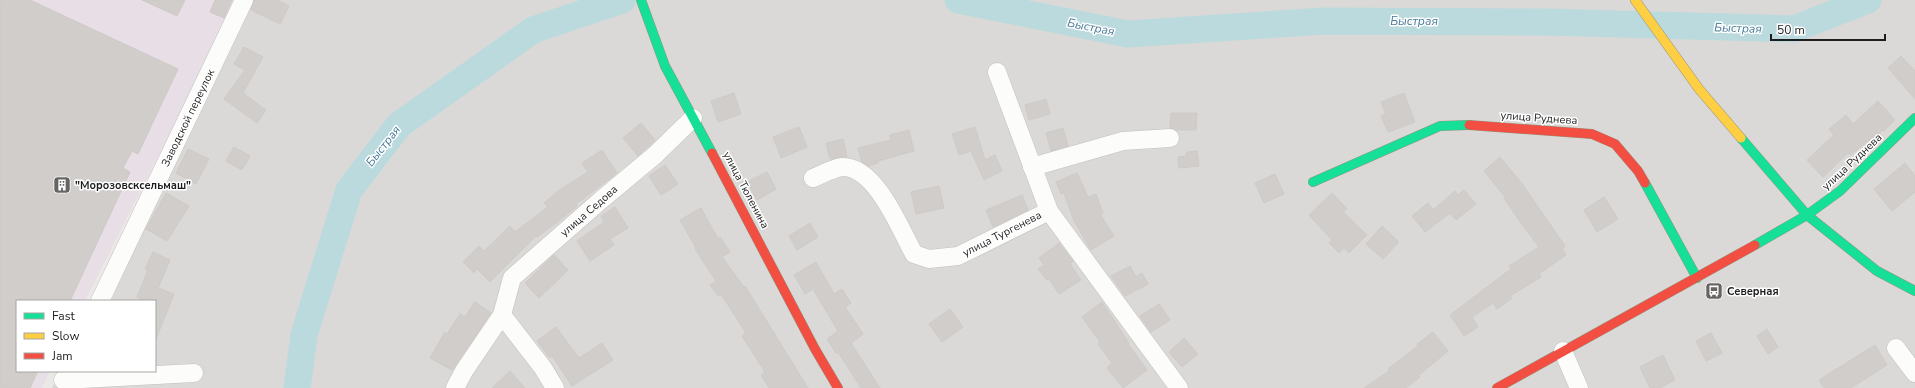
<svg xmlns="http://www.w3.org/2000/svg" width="1915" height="388" viewBox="0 0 1915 388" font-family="'Nunito Sans',sans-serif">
<rect width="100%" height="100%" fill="#ebe9e6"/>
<path fill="#dad9d7" d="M 240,0 L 1915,0 L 1915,388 L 52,388 L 60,371 L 155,371 L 155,301 L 94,301 Z"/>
<path fill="#e8dee5" d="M 0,0 L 237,0 L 85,301 L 17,301 L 17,371 L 50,371 L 42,388 L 0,388 Z"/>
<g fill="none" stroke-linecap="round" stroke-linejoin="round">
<path stroke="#badadd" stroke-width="27" d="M 958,0 L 1128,34 L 1324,21 L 1546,22 L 1794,29 L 1868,0
M 297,388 L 304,335 L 349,190 L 399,125 L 533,30 L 622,0"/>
</g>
<path fill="#d0cdcb" stroke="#cecac7" d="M 0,0 L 30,0 L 178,69 L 138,154 L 132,151 L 123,168 L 130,172 L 70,301 L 17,301 L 17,371 L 38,371 L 30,388 L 0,388 Z
M 142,0 L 185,0 L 177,16 Z
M 215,0 L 232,0 L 224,18 L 210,12 Z
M 254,0 L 277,0 L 289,6 L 280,24 L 251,10 Z
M 244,47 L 263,57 L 243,93 L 266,110 L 257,123 L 224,99 L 245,70 L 234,64 Z
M 1901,56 L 1915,71 L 1915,99 L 1888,68 Z
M 734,93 L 741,114 L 718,122 L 711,101 Z
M 1404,93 L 1415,122 L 1388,132 L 1381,116 L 1386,114 L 1381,102 Z
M 1046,99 L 1050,114 L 1029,120 L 1025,105 Z
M 1878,101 L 1895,120 L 1884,131 L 1883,130 L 1850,155 L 1848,153 L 1823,177 L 1807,160 L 1834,135 L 1829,129 L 1846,115 L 1853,124 Z
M 1171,113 L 1197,113 L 1196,130 L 1176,130 L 1170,128 Z
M 641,123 L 655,140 L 638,156 L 623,138 Z
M 799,127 L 807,147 L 781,158 L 773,137 Z
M 975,127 L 985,160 L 995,155 L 1002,171 L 984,180 L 971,151 L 959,155 L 952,134 Z
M 1063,128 L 1068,146 L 1051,151 L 1046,133 Z
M 909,130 L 914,151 L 878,161 L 878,163 L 868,166 L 862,162 L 858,148 L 891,140 L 890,135 Z
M 843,139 L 847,157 L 840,157 L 830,159 L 826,143 Z
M 234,147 L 250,156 L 242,170 L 226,161 Z
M 188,149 L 209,159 L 196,184 L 176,173 Z
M 602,150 L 617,173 L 576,204 L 577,206 L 559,221 L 537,237 L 536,236 L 490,282 L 477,269 L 474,273 L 463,262 L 479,246 L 484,251 L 510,226 L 515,232 L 548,207 L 544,203 L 561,189 L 588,172 L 582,163 Z
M 1197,151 L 1199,166 L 1179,168 L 1178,157 L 1186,156 L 1187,152 Z
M 1500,157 L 1523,185 L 1565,246 L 1562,249 L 1566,255 L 1539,274 L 1541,277 L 1510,296 L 1512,298 L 1497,309 L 1493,303 L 1472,317 L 1478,327 L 1464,336 L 1450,315 L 1511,269 L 1509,266 L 1539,247 L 1521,223 L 1504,198 L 1505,197 L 1484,171 Z
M 1905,163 L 1915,176 L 1915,192 L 1892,211 L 1874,189 Z
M 665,165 L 678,184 L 661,195 L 649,176 Z
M 767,172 L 776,189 L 757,200 L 747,182 Z
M 1077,173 L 1088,197 L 1096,194 L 1103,213 L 1100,214 L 1114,236 L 1091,250 L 1074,221 L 1064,193 L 1061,194 L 1056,182 Z
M 1275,174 L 1284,194 L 1264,203 L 1255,183 Z
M 939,186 L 944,208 L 916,214 L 911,192 Z
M 1464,190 L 1476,204 L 1456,220 L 1450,213 L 1425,232 L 1412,216 L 1428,203 L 1433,210 L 1455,191 L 1458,195 Z
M 166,193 L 189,206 L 167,241 L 146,229 Z
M 1332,193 L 1347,209 L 1343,212 L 1367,235 L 1349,253 L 1344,248 L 1339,253 L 1329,243 L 1332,240 L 1309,215 Z
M 1022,195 L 1028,210 L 993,227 L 986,210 Z
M 1604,197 L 1618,219 L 1597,232 L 1584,210 Z
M 615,207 L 628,228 L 610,239 L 614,245 L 590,261 L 577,241 L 604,222 L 601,216 Z
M 701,208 L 718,239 L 720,237 L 730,252 L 722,257 L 744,287 L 745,286 L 808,388 L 769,388 L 761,375 L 765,372 L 742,336 L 746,333 L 721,294 L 718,296 L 710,285 L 716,281 L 695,249 L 696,248 L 680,220 Z
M 810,223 L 818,237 L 797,250 L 789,236 Z
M 1382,226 L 1399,242 L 1383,259 L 1366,244 Z
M 1059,243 L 1073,261 L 1070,264 L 1081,280 L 1059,294 L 1049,279 L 1047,280 L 1038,269 L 1044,265 L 1039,258 Z
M 153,252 L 170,260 L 158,288 L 174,294 L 156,339 L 155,301 L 146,301 L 137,297 L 148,270 L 145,269 Z
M 554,255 L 568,270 L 539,298 L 525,283 Z
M 816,262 L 834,294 L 842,289 L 851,303 L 845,307 L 863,334 L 851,343 L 880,388 L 861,388 L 838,352 L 836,353 L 827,339 L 838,331 L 813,289 L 805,294 L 794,275 Z
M 1130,266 L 1136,277 L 1142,273 L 1148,284 L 1125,296 L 1111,276 Z
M 475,302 L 491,313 L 452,370 L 430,358 L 445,332 L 447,334 L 460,314 L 465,317 Z
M 1102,302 L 1129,343 L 1128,344 L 1147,370 L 1123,388 L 1107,368 L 1112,363 L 1098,344 L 1100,342 L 1082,317 Z
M 1159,304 L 1170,320 L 1151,332 L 1140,316 Z
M 950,309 L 963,327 L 942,342 L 929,324 Z
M 556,327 L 579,358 L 602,343 L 613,360 L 572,386 L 552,356 L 550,358 L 537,341 Z
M 1767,329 L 1778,347 L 1768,354 L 1757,336 Z
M 1433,332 L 1448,351 L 1418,376 L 1420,377 L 1406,388 L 1364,388 L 1389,371 L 1388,369 L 1418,346 L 1417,344 Z
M 1711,333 L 1722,353 L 1706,361 L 1696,341 Z
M 1184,338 L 1198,354 L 1182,367 L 1169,352 Z
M 1875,345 L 1887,365 L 1851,388 L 1824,388 L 1819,380 Z
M 1663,355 L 1675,380 L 1660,388 L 1650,388 L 1640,367 Z
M 510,371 L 525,388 L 492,388 Z"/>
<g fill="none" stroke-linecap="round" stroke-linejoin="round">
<defs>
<path id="street" d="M 997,72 L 1049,211 L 1179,388
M 1032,167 L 1123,141 L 1170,138
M 813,178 C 821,175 833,168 842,167 C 876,166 900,229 914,254 L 929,259 L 958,256 L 1049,211
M 100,301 L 244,0
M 502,315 L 543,368 L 555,388
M 1896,348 L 1915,373
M 1563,351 L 1579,388
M 63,380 L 194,373
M 455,388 L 464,371 L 502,315 L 512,278 L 601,200 L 655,155 L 693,118"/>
<path id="fast" d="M 641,0 L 665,66 L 712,153
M 1741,138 L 1807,215 L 1877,271 L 1915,291
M 1313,182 L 1440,126 L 1469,125
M 1645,183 L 1697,278
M 1755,245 L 1807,215 L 1840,191 L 1915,118"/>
<path id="slow" d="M 1635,0 L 1699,89 L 1741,138"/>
<path id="jam" d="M 1469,125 L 1592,134 L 1615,144 L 1638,171 L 1645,183
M 712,153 L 815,349 L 838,388
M 1497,388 L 1755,245"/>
</defs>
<use href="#street" stroke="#c1c0be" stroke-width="19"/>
<use href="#fast" stroke="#95937f" stroke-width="10"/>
<use href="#slow" stroke="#95937f" stroke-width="10"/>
<use href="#jam" stroke="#95937f" stroke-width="10"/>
<use href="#street" stroke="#fcfcfb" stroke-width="18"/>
<use href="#fast" stroke="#16e098" stroke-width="9"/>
<use href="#slow" stroke="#ffcf43" stroke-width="9"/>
<use href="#jam" stroke="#f24e42" stroke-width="9"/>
</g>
<defs>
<symbol id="building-square" viewBox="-11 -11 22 22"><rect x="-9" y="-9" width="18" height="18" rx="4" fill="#656463" stroke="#fff"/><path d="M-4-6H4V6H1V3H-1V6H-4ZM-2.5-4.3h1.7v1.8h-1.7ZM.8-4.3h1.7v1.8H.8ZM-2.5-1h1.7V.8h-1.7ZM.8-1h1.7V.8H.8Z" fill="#fff"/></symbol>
<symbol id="bus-square" viewBox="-11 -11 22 22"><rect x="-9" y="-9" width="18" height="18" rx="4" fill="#656463" stroke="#fff"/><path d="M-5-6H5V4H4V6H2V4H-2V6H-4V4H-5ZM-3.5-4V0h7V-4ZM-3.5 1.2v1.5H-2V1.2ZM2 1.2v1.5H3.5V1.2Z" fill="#fff"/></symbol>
</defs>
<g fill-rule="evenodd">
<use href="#building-square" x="52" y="175" width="20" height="20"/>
<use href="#bus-square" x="1704" y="281" width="20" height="20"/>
</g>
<g text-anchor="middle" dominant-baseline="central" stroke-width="3" stroke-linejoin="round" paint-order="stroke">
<g font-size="11" fill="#1d1d1d" stroke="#fff">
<text transform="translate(188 118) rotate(-64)">Заводской переулок</text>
<text transform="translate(1539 118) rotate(4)">улица Руднева</text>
<text transform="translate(1852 162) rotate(-43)">улица Руднева</text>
<text transform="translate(746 190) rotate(62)">улица Тюленина</text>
<text transform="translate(589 211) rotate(-41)">улица Седова</text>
<text transform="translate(1002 234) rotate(-27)">улица Тургенева</text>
</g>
<g font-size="11" font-weight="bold" fill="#1d1d1d" stroke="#fff" text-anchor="start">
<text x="75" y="185">"Морозовсксельмаш"</text>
<text x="1727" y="291">Северная</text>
</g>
<g font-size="12" font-style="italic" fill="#487a98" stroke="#fff">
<text x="1414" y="21">Быстрая</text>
<text transform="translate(1091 27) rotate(11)">Быстрая</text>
<text transform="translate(1738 28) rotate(2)">Быстрая</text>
<text transform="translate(383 146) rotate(-52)">Быстрая</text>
</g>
</g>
<rect x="16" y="300" width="140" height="72" fill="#ffffff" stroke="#a5a5a5"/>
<rect x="24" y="313" width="20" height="6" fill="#16e098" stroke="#a5a5a5"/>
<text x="52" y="320" font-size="12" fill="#1d1d1d">Fast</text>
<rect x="24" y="333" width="20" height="6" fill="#ffcf43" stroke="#a5a5a5"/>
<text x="52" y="340" font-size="12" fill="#1d1d1d">Slow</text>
<rect x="24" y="353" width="20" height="6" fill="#f24e42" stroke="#a5a5a5"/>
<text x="52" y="360" font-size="12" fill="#1d1d1d">Jam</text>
<path d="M1771 34v6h114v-6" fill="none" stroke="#1d1d1d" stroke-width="2"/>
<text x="1777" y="34" font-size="12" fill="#1d1d1d" stroke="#ffffff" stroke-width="3" paint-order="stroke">50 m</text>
</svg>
